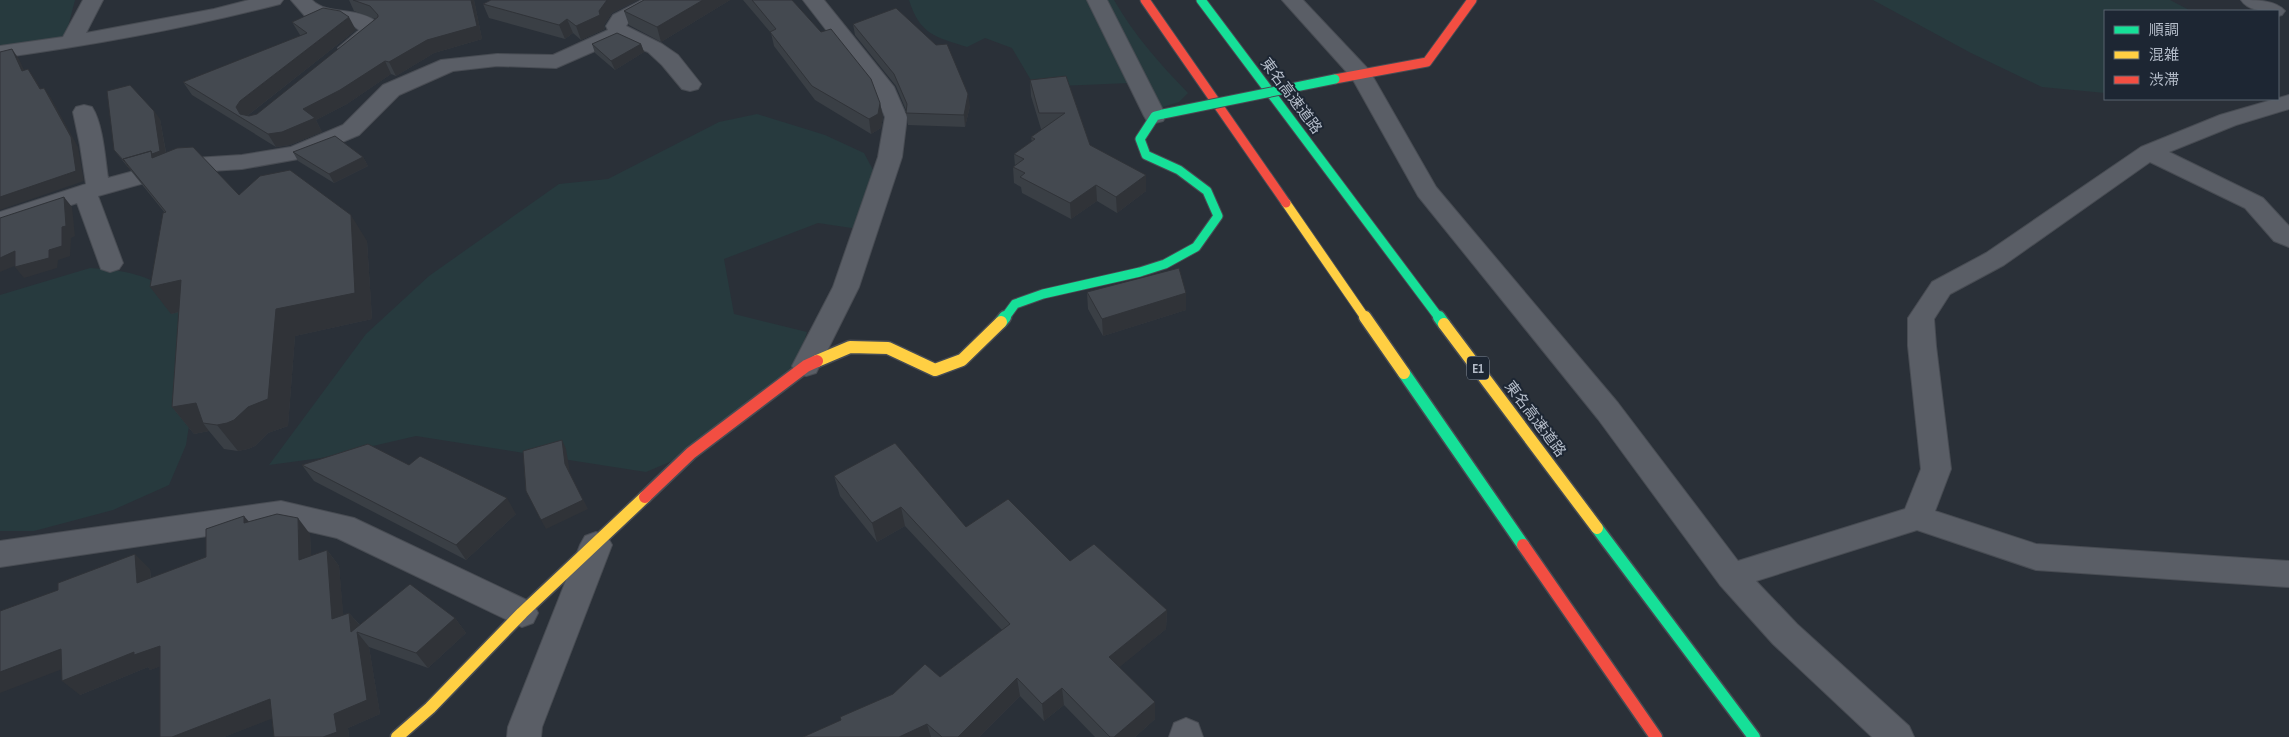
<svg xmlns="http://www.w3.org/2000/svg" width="2289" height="737" viewBox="0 0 2289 737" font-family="'Sofia Sans Condensed','Noto Sans JP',sans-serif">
<rect width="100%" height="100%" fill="#2a3038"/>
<path fill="#273a3e" d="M 0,0 L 75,0 L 65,38 L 0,49 Z
M 909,0 L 1114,0 C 1134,35 1160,64 1188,93 L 1179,102 L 1160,108 L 1130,83 L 1035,87 L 1012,48 L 985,38 L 967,47 C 936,37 920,35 909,0 Z
M 1873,0 L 2170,0 L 2191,11 L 2105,11 L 2105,93 L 2042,87 L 1971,53 Z
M 757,114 L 825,135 L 864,153 L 886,194 L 865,230 L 818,223 L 724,259 L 734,314 L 807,332 L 794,377 L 691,453 L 646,472 L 416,436 L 321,458 L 269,465 L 366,334 L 429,276 L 559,184 L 608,179 L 719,122 Z
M 90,268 C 129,271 144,274 177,294 L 198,367 L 186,445 L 169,485 L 113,510 L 34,531 L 0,531 L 0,295 Z"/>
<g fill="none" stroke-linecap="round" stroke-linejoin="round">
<defs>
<path id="street" d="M 83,0 L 103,0 L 86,33 L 214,9 L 249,0 L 283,0 L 280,4 C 188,28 94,45 0,58 L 0,46 L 63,37 Z
M 291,0 L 312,0 C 329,18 365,3 383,29 C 375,41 357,56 342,52 L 338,48 L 359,30 L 348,22 L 305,16 Z
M 642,0 L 667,0 L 664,4 L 628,23 L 626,26 L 662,44 L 678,55 L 701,84 L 698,89 L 690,91 L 682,89 L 662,65 L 648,52 L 620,40 L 556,68 L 497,66 L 453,71 L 399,95 L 359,135 L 304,158 L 242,169 L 180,173 L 98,196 L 123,263 L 119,269 L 110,272 L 101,269 L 77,203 L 0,229 L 0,212 L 86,184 L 80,145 L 73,112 L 76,107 L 84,105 L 92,107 C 103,124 105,158 108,178 L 179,159 L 242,155 L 291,147 L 343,125 L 383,85 L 441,60 L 497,54 L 553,55 L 608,30 L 606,26 L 613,15 Z
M 803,0 L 824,0 L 894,87 L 907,117 L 902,157 L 859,287 L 816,373 L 806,376 L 796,373 L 792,366 L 833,287 L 878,157 L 885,117 L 875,93 Z
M 1087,0 L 1107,0 L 1166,116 L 1163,121 L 1155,123 L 1147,121 L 1144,116 Z
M 1282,0 L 1303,0 L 1369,70 L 1436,187 L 1618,403 L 1738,561 L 1905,509 L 1921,469 L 1908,346 L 1908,318 L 1932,282 L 1986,253 L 2141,147 L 2220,115 L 2289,95 L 2289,109 L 2236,125 L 2169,152 L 2263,198 L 2289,226 L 2289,247 L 2274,241 L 2245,208 L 2150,162 L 2004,265 L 1950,294 L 1934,319 L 1936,346 L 1951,469 L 1935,511 L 2036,544 L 2289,561 L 2289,587 L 2036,570 L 1917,530 L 1756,581 L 1797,624 L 1909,726 L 1914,737 L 1872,737 L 1773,644 L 1720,585 L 1598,419 L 1418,196 L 1352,78 Z
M 2241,0 C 2256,0 2276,0 2285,11 L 2282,15 L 2278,16 L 2278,11 C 2265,11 2249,12 2241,0 Z
M 281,501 L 354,518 L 533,603 L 538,613 L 533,623 L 522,627 L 337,538 L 281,525 L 0,567 L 0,541 Z
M 596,532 L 607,536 L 612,545 L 542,727 L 541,737 L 507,737 L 508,727 L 580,545 L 585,536 Z
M 1186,718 L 1198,723 L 1203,737 L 1169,737 L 1174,723 Z"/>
<path id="fast-far1" d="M 1201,0 L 1440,319
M 1004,319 L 1015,304 L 1043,294 L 1140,272 L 1165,264 L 1196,247 L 1218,216 L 1207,191 L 1179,170 L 1146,155 L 1140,139 L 1155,116 L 1163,114"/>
<path id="fast" d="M 1439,317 L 1444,324
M 1001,322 L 1005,317
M 1404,373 L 1523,545
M 1597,528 L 1754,737"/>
<path id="slow-far1" d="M 1286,203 L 1366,319"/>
<path id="slow" d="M 1365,317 L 1404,373
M 1444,324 L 1597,528
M 817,361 L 850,347 L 888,348 L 935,370 L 962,360 L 1001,322
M 397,737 L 430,708 L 522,613 L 645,497"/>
<path id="jam-far1" d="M 1145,0 L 1286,203
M 1335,79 L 1427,62 L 1472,0"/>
<path id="jam" d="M 645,497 L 691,453 L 806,366 L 817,361
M 1523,545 L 1656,737"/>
</defs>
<use href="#street" stroke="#484c53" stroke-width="2"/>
<use href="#fast-far1" stroke="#484c53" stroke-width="11"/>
<use href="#fast" stroke="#484c53" stroke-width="15"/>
<use href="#slow-far1" stroke="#484c53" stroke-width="11"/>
<use href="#slow" stroke="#484c53" stroke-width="15"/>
<use href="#jam-far1" stroke="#484c53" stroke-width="11"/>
<use href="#jam" stroke="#484c53" stroke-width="15"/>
<use href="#street" fill="#5a5e66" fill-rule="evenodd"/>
<use href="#fast-far1" stroke="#16e098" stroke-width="9"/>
<use href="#fast" stroke="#16e098" stroke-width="12"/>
<use href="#slow-far1" stroke="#ffcf43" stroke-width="9"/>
<use href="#slow" stroke="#ffcf43" stroke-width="12"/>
<use href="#jam-far1" stroke="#f24e42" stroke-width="9"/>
<use href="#jam" stroke="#f24e42" stroke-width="12"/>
<defs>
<path id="fast-bridge" d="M 1163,114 L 1335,79"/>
</defs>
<use href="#fast-bridge" stroke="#484c53" stroke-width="11" stroke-linecap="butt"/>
<use href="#fast-bridge" stroke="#16e098" stroke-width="9"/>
</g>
<path fill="#3a3f45" d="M 349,0 L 474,0 L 482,39 L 434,53 L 396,76 L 391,74 L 347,104 L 316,120 L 322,132 L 290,145 L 276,147 L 192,95 L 183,82 L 301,36 L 300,35 L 292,22 L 356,30 L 247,116 L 249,116 L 257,114 L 376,19 L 354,11 Z
M 491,0 L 638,0 L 612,13 L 604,25 L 605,29 L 581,40 L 573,33 L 565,39 L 489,18 L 483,4 Z
M 644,0 L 730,0 L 661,42 L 629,25 L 624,11 Z
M 743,0 L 792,0 L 880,103 L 883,117 L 881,128 L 871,134 L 815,100 L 774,46 L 771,33 Z
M 853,24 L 970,106 L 965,127 L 908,125 L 906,110 L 896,86 L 855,35 Z
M 592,44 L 641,44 L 644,52 L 615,70 L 595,53 Z
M 1066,76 L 1090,145 L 1146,191 L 1117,213 L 1097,201 L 1071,219 L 1022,193 L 1021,187 L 1014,183 L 1013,167 L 1015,166 L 1014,154 L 1032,142 L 1031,137 L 1044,129 L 1041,129 L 1031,96 L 1030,80 Z
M 160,119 L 166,152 L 239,195 L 367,241 L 372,319 L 295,336 L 288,426 L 268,433 L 255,446 L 248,449 L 238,451 L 224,449 L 209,431 L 194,434 L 172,407 L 179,312 L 171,314 L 165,213 L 114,150 Z
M 293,152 L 363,157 L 368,166 L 334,183 L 298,161 Z
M 1087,292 L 1186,293 L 1186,310 L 1103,336 L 1088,309 Z
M 302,465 L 516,514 L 466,560 L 314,481 Z
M 834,476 L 966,527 L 1070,561 L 1167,610 L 1166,629 L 1119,667 L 1155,702 L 1155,719 L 1135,737 L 1095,737 L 1064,705 L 1044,721 L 1020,696 L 979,737 L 803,737 L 940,677 L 1002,630 L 905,526 L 877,542 L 840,496 Z
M 249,522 L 310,534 L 311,556 L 327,550 L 339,566 L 343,615 L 349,613 L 360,625 L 455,618 L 466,633 L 428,668 L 369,647 L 380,714 L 348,728 L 349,737 L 274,737 L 272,718 L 224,737 L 160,737 L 160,666 L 150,670 L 148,667 L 80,695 L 58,590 L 150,569 L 151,578 L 206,557 Z"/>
<path fill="#303338" d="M 471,0 L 474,0 L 482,39 L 434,53 L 396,76 L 389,62 Z
M 607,0 L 638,0 L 612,13 L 604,25 L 605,29 L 581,40 L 576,26 L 599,11 Z
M 703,0 L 730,0 L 661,42 L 657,27 Z
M 349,17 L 356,30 L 248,115 L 244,120 L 243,118 L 236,107 L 240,101 Z
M 567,19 L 573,33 L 565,39 L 559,25 Z
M 641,44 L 644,52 L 615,70 L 611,61 Z
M 12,49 L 19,59 L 29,81 L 22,71 Z
M 385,61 L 391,74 L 347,104 L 316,120 L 322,132 L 290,145 L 276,147 L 268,134 L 303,109 Z
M 28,69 L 35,79 L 48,100 L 40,89 Z
M 44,88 L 51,98 L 78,147 L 84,181 L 0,210 L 0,197 Z
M 968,94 L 970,106 L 965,127 L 964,115 Z
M 880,103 L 883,117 L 881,128 L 871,134 L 869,119 Z
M 154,111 L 160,119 L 167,160 L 132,170 Z
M 363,157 L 368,166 L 334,183 L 329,174 Z
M 124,161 L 125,161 L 131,170 L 130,170 Z
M 1146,175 L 1146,191 L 1117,213 L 1116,197 Z
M 1096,185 L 1097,201 L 1071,219 L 1070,203 Z
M 64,197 L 72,207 L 75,236 L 71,238 L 70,256 L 58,260 L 57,268 L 24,278 L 15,267 L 49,250 Z
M 351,215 L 367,241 L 372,319 L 295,336 L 288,426 L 268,433 L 255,446 L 248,449 L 238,451 L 217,425 L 248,407 L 276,309 Z
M 15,251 L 24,262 L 0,272 L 0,258 Z
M 181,280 L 201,306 L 171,314 L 150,287 Z
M 1186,293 L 1186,310 L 1103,336 L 1102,319 Z
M 196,403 L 203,423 L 209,431 L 194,434 L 172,407 Z
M 562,440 L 566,449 L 570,473 L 588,509 L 546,529 L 541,520 L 565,464 Z
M 507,498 L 516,514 L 466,560 L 456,545 Z
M 901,507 L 905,526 L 877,542 L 872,523 Z
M 244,516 L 257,531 L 244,523 Z
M 298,518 L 310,534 L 312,575 L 299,560 Z
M 327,550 L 339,566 L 345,634 L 332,619 Z
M 135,554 L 150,569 L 152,598 L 137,583 Z
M 1167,610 L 1166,629 L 1110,675 L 1109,657 Z
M 349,613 L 362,628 L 357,632 L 369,647 L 380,714 L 348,728 L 349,737 L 323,737 L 334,714 L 351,632 Z
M 455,618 L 466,633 L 428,668 L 416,653 Z
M 160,646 L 176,661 L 150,670 L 148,667 L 80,695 L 62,681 L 134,652 Z
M 61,649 L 78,663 L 0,693 L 0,672 Z
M 1017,678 L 1020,696 L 979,737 L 958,737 Z
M 1062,688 L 1064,705 L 1044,721 L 1042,704 Z
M 270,699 L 284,714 L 224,737 L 172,737 Z
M 1155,702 L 1155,719 L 1135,737 L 1114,737 Z
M 927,724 L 931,737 L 899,737 Z"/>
<path fill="#444950" stroke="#303338" d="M 353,0 L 471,0 L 477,26 L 427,40 L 389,62 L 385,61 L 340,90 L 303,109 L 315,118 L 282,132 L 268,134 L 183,82 L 307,33 L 292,22 L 323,8 L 340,11 L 349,17 L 240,101 L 236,107 L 240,114 L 249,116 L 257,114 L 378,17 L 378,15 L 370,6 Z
M 491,0 L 607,0 L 599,11 L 600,15 L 576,26 L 567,19 L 559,25 L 483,4 Z
M 644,0 L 703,0 L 657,27 L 624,11 Z
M 752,0 L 792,0 L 821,32 L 831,29 L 871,79 L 880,103 L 878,114 L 869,119 L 812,86 L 770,32 L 776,29 Z
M 896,8 L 936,45 L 947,44 L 968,94 L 964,115 L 906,113 L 907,104 L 894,74 L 853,24 Z
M 617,33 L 641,44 L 611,61 L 592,44 Z
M 12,49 L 22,71 L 28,69 L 40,89 L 44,88 L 71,137 L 76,171 L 0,197 L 0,52 Z
M 1066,76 L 1090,145 L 1146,175 L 1116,197 L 1096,185 L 1070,203 L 1020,177 L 1025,173 L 1013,167 L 1024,159 L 1014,154 L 1035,139 L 1031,137 L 1065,113 L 1039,113 L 1030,80 Z
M 130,85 L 154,111 L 160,151 L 152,154 L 151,151 L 123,159 L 125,161 L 124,161 L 114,150 L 107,91 Z
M 335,136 L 363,157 L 329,174 L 293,152 Z
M 193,147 L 239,195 L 260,176 L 290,170 L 351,215 L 355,293 L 276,309 L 268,399 L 248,407 L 234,420 L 227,423 L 217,425 L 203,423 L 196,403 L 172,407 L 181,280 L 150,287 L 163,213 L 166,212 L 123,159 L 151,151 L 152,158 L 177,148 Z
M 64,197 L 66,226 L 62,227 L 62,246 L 49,250 L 49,258 L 15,267 L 15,251 L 0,258 L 0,218 Z
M 1179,268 L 1186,293 L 1102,319 L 1087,292 Z
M 562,440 L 565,464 L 583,500 L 541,520 L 526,491 L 523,451 Z
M 895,443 L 966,527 L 1008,499 L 1070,561 L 1094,544 L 1167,610 L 1109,657 L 1155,702 L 1114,737 L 1110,737 L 1062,688 L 1042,704 L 1017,678 L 958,737 L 942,737 L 927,724 L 899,737 L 803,737 L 841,720 L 840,717 L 893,694 L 925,664 L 940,677 L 1010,624 L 901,507 L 872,523 L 834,476 Z
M 368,444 L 409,465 L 420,456 L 507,498 L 456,545 L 302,465 Z
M 277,514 L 298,518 L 299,560 L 327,550 L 332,619 L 349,613 L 351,632 L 410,584 L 455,618 L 416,653 L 357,632 L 367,700 L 334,714 L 337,732 L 323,737 L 274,737 L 270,699 L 172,737 L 160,737 L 160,646 L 134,655 L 134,652 L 62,681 L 61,649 L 0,672 L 0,611 L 58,590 L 58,583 L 135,554 L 137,583 L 206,557 L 206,529 L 244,516 L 244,523 Z"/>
<g text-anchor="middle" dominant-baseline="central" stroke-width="4" stroke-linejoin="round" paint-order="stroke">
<rect fill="#1d2633" stroke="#878f9c" stroke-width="1" x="1467" y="356.5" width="22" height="23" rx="4"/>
<g font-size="14" font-weight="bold" fill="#b4bcc9">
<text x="1478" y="368">E1</text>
</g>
<g font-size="15" fill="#b4bcc9" stroke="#1d2633">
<text transform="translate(1291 96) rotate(53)">東名高速道路</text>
<text transform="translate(1535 419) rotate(53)">東名高速道路</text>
</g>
</g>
<rect x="2104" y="10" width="175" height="90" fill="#1d2633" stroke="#59626f"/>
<rect x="2114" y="26" width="25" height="8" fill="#16e098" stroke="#59626f"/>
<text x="2149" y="35" font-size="15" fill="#b4bcc9">順調</text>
<rect x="2114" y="51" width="25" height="8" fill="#ffcf43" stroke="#59626f"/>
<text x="2149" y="60" font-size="15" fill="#b4bcc9">混雑</text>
<rect x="2114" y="76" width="25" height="8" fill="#f24e42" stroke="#59626f"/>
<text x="2149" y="85" font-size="15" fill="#b4bcc9">渋滞</text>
</svg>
